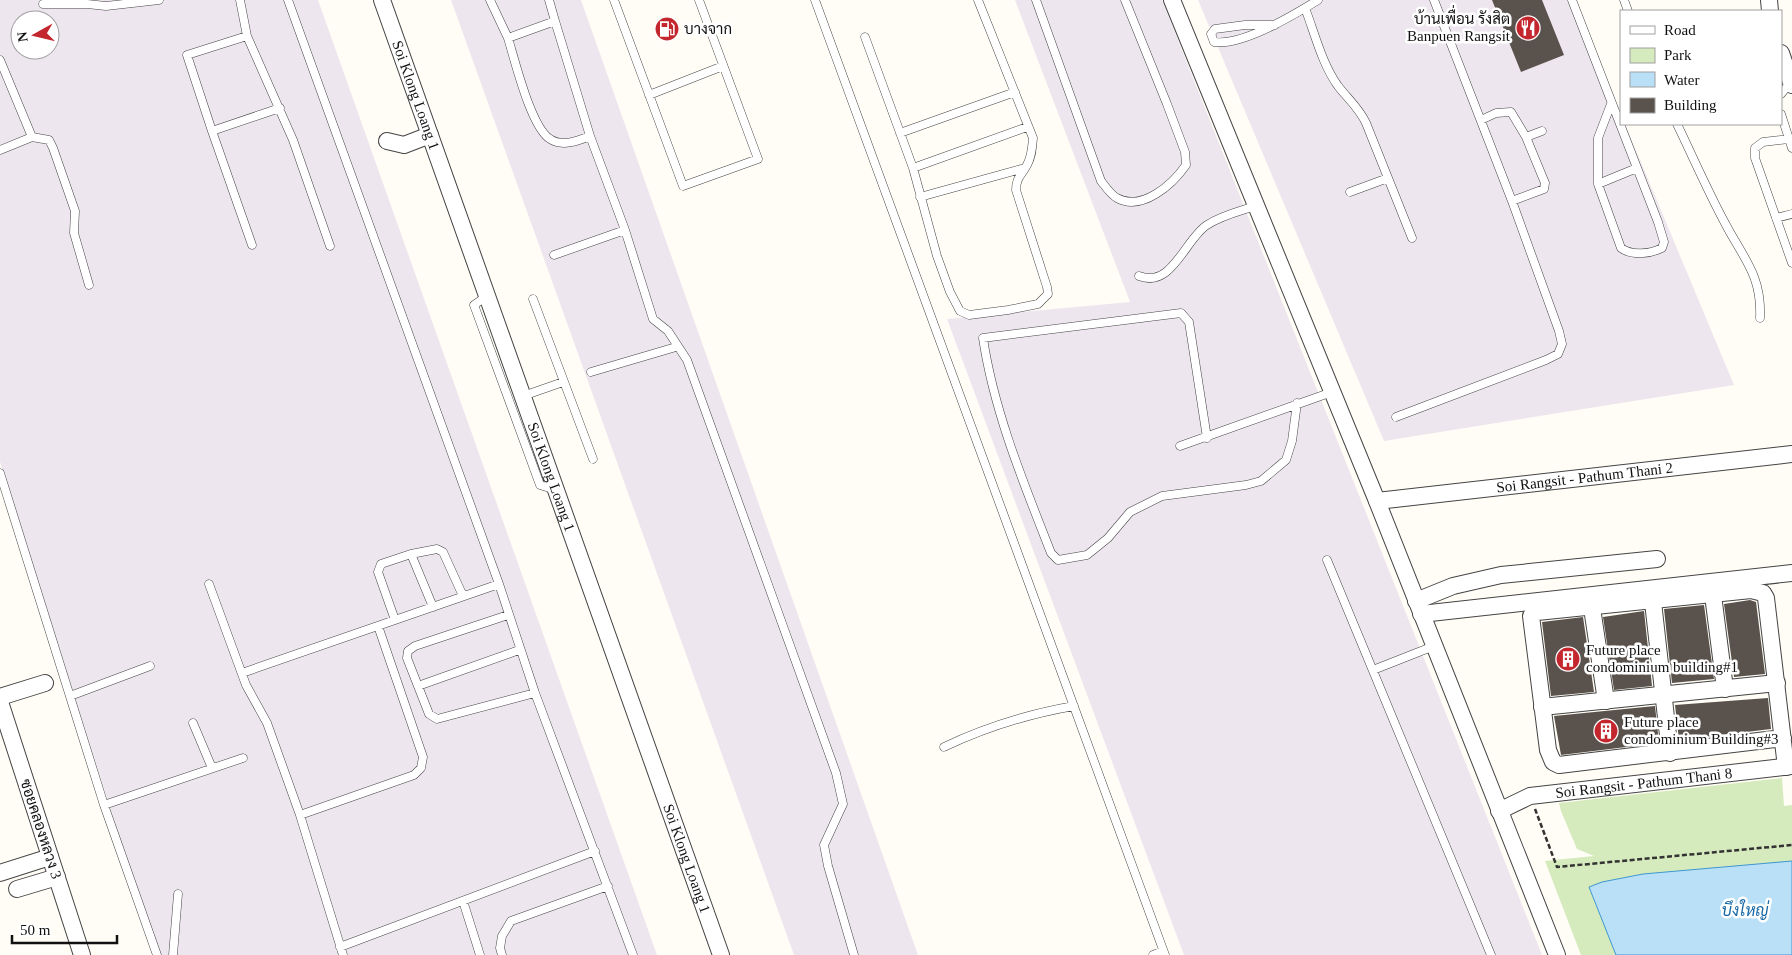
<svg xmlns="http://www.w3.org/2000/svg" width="1792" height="955" viewBox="0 0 1792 955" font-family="'Times New Roman',Sarabun,serif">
<rect width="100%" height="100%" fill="#fffdf5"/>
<path fill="#eee6ef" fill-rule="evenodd" d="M 0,0 L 318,0 L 657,955 L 157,955 L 0,462 ZM 20,20 L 50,20 L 50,50 L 20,50 Z
M 451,0 L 581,0 L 918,955 L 794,955 Z
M 1015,0 L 1162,0 L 1542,955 L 1184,955 L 947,319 L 1130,302 Z
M 1198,0 L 1574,0 L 1621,113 L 1621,124 L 1625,124 L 1734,385 L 1384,441 Z"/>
<path fill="#d5ebbd" d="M 1782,778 L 1784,806 L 1792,805 L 1792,955 L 1581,955 L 1545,861 L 1594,856 L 1577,849 L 1561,811 L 1559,803 Z"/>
<path fill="#b9e0f7" stroke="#3f96cf" d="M 1792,861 L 1792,955 L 1616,955 L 1589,887 L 1602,882 L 1643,874 Z"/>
<path fill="#5a524d" d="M 1492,0 L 1542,0 L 1564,55 L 1521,72 Z
M 1750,600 L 1756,602 L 1765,674 L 1734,677 L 1724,604 Z
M 1704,605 L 1714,679 L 1672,683 L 1664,609 Z
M 1644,611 L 1652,686 L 1614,690 L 1603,617 Z
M 1583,617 L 1594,692 L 1551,696 L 1542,622 Z
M 1768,698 L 1771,729 L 1679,740 L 1675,705 Z
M 1655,706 L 1659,743 L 1561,755 L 1554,716 Z"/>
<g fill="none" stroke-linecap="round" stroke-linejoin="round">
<defs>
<path id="service" d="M 240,0 L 247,36 L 293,140 L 330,246
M 288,0 L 499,584 L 535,693 L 633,955
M 490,0 L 508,38 L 555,21 L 549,0
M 614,0 L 683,186 L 758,159 L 699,0
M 815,0 L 1165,955
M 1036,0 L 1101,181 C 1105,186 1111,195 1117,198 C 1142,212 1173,184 1186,165 L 1185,152 L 1167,104 L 1125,0
M 1572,0 L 1658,222 L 1664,242 L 1662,248 C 1650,254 1632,256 1621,248 L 1598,184 L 1598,138 L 1611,104
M 1624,0 L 1628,11
M 43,4 L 87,4 L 106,6 L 159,0
M 1305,8 C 1315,34 1322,64 1338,86 C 1348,99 1359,108 1366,123 L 1412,238
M 1275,25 L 1245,25 L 1215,29 L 1211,34 L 1214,42 C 1242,46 1294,15 1318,0
M 247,36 L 187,55 L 212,131 L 280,108
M 865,37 L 913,168 L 937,256 L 950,292 L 960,311 L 969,315 L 1008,310 L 1038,304 L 1048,294 L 1047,287 L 1016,190 C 1016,177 1022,175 1027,165 C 1032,156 1032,148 1033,138 L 978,0
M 508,38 C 515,61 531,127 550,139 C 562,147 578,141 590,136 L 555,21
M 0,60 L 32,137 L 0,150
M 1781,94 L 1791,82
M 649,95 L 723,66
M 1781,114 L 1792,148
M 1481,120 L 1496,113 L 1511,112 L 1526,137 L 1542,131
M 1677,124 C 1693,157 1708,192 1726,225 C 1744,259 1762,276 1760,318
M 212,131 L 252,245
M 900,133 L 1015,92
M 590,136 L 625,230 L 653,319 L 668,331 L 687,360 L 836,773 L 843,804 L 824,845 L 828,866 L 854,955
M 32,137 L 49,140 L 53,148 L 75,211 L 74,233 L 89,285
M 1789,139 L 1763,142 L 1755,148 L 1755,158 L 1792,263
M 913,168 L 1027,127
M 1598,184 L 1637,168
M 1350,192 L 1388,178
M 920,197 L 1025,168
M 1512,201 L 1544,189 L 1545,183 L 1526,137
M 1776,218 L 1792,214
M 554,255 L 625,230
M 1139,276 C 1172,289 1185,239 1207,225 C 1222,215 1241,211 1258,205
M 487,296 L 474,305 L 540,485 L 556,490
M 533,299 L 593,459
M 591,372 L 676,347
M 523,396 L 563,382
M 1396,417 L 1546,360 L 1558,354 L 1562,344 L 1559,331 L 1512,201 L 1434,0
M 1207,438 L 1189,322 L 1181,313 L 983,338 C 994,412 1024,484 1051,553 L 1058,560 L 1087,555 L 1108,538 L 1130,512 L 1162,496 L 1246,485 L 1261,481 L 1286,460 L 1292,441 L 1297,403
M 1180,446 L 1332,392
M 0,473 L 104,805 L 157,955
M 411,554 L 437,549 L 443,552 L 463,596
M 1327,560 L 1491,955
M 209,584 L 246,685 L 267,723 L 300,815 L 414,775 L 421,768 L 423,757 L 378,626
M 508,615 L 415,646 L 408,651 L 407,658 L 429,714 L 437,719 L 535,693
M 395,620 L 378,572 L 381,564 L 411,554 L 433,607
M 1373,670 L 1434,646
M 242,673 L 499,584
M 418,686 L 519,650
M 70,696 L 150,666
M 193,723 L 212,768
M 944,747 C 986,727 1028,714 1074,706
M 104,805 L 243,758
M 300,815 L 343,955
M 463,901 L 480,955
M 340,947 L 595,851
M 173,955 L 178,894
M 502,955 L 500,948 L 502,936 L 511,921 L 608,886
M 1153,955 L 1163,951"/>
<g id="minor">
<path id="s1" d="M 382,0 L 721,955"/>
<path d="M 1172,0 L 1377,501 L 1557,955"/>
<path d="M 1769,0 L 1770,11"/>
<path d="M 1781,53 L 1792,85"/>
<path d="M 387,141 L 404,145 L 430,135"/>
<path id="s2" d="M 1377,501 L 1792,454"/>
<path d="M 1713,595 L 1725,689"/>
<path d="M 1416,601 L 1453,586 L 1501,575 L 1657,559"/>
<path d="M 1653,602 L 1670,753"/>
<path d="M 1592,608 L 1606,701"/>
<path d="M 1421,614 L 1792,573"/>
<path d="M 0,697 L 45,683"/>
<path d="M 0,702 L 82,955"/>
<path d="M 1542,707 L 1777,683"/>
<path d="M 1783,738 L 1559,765 L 1553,762 L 1548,750 L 1531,616 L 1537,612 L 1751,590 L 1763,593 L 1766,598 L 1786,767"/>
<path id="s3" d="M 1499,811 L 1530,796 L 1792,766"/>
<path d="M 0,873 L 50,857"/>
<path d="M 17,889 L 57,877"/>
</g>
</defs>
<use href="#service" stroke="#444" stroke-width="9"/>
<use href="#minor" stroke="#444" stroke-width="18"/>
<path stroke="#333" stroke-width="2.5" stroke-dasharray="5 2.5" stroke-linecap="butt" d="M 1535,809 L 1557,867 L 1792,845"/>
<use href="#service" stroke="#fff" stroke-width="8"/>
<use href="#minor" stroke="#fff" stroke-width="16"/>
</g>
<defs>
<symbol id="restaurant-disc" viewBox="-11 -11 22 22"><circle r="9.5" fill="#c4262e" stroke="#fff"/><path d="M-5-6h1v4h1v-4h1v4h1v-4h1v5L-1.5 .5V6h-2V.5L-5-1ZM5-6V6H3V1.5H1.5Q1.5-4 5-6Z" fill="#fff"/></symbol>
<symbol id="fuel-disc" viewBox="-11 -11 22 22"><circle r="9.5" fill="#c4262e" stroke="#fff"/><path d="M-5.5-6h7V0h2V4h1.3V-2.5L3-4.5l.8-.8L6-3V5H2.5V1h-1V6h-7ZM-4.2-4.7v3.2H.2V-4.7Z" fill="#fff"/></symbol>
<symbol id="building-disc" viewBox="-11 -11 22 22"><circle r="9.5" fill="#c4262e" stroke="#fff"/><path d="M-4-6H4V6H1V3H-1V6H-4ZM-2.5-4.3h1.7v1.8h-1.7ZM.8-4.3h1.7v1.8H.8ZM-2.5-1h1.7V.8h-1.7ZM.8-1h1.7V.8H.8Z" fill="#fff"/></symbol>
</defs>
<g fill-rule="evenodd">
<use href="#restaurant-disc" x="1514" y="14" width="28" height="28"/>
<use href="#fuel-disc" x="653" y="15" width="28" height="28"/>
<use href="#building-disc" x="1554" y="645" width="28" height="28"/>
<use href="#building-disc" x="1592" y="717" width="28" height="28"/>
</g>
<g text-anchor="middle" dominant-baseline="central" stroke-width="5" stroke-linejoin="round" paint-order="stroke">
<g font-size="15" fill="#111" stroke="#fff" text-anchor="start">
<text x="1510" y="19" text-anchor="end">บ้านเพื่อน รังสิต<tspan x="1510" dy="17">Banpuen Rangsit</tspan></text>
<text x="684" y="29">บางจาก</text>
<text x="1586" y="650">Future place<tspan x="1586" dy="17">condominium building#1</tspan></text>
<text x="1624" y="722">Future place<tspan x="1624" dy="17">condominium Building#3</tspan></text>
</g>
<g font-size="15" fill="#111" stroke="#fff">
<text stroke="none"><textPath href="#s1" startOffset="101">Soi Klong Loang 1</textPath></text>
<text stroke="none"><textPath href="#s2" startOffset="209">Soi Rangsit - Pathum Thani 2</textPath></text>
<text stroke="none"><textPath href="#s1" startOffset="506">Soi Klong Loang 1</textPath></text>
<text stroke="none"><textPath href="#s3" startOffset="149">Soi Rangsit - Pathum Thani 8</textPath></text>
<text transform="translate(41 829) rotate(72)">ซอยคลองหลวง 3</text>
<text stroke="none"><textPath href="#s1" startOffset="911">Soi Klong Loang 1</textPath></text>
</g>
<g font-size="16" font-style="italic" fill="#1768a6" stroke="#fff">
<text x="1745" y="910">บึงใหญ่</text>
</g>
</g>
<rect x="1620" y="10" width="162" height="115" fill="#ffffff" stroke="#a0a0a0"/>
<rect x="1630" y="26" width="25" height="8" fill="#ffffff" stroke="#a0a0a0"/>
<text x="1664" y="35" font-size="15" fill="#111111">Road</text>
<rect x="1630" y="48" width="25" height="15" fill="#d5ebbd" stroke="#a0a0a0"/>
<text x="1664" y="60" font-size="15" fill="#111111">Park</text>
<rect x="1630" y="72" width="25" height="15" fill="#b9e0f7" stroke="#a0a0a0"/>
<text x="1664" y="85" font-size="15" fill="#111111">Water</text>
<rect x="1630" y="98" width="25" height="15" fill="#5a524d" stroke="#a0a0a0"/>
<text x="1664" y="110" font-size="15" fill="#111111">Building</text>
<g transform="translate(35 35) rotate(262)"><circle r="24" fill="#ffffff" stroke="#a0a0a0"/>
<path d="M0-4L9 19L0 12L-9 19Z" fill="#c4262e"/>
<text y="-8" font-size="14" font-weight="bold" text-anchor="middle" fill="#111111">N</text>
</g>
<path d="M12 935v8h105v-8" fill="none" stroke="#111111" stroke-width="2.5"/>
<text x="20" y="935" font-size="15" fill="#111111" stroke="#ffffff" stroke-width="4" paint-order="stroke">50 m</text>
</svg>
